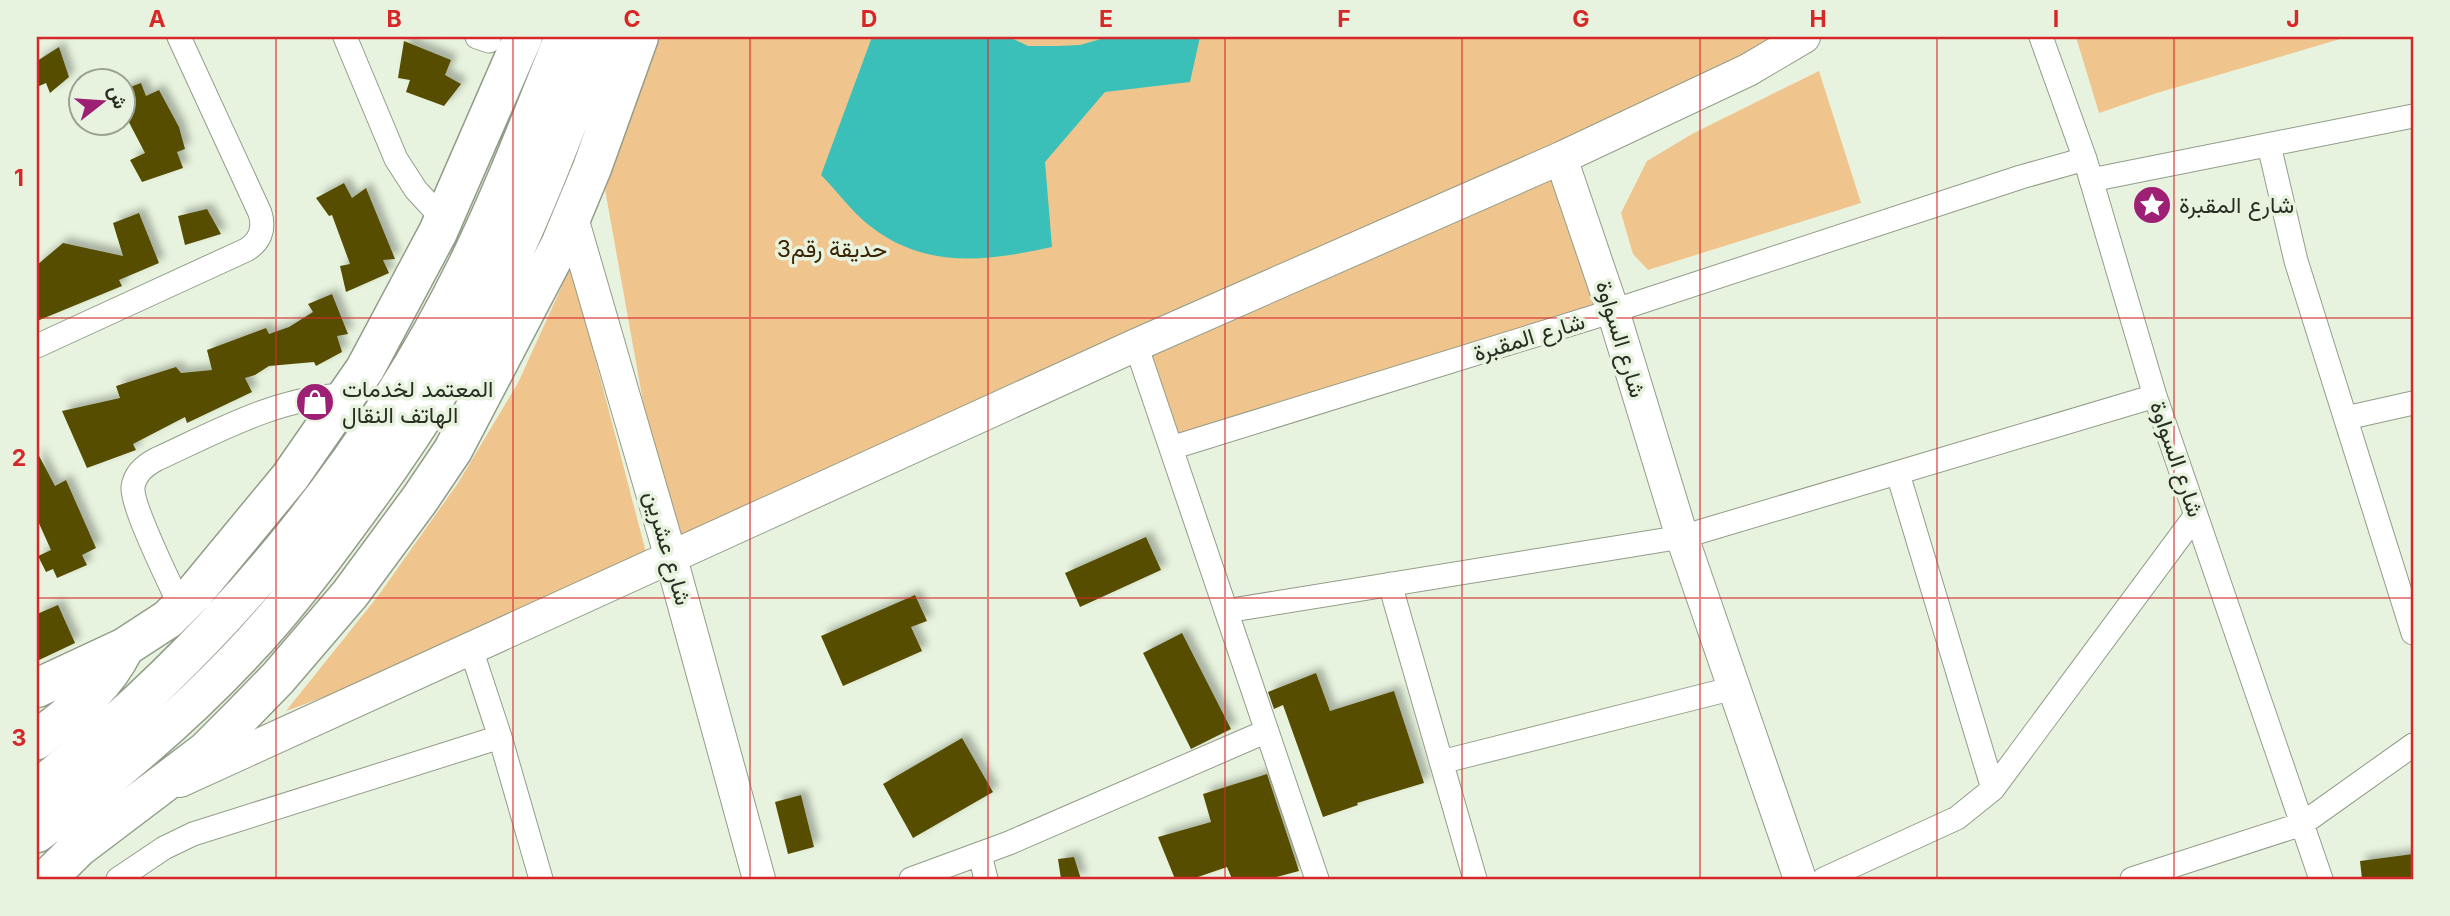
<svg xmlns="http://www.w3.org/2000/svg" width="2450" height="916" viewBox="0 0 2450 916" font-family="Inter,Vazirmatn,sans-serif">
<defs>
<filter id="shadow"><feDropShadow dx="6" dy="-6" stdDeviation="3.5" flood-color="#0004"/></filter>
</defs>
<rect width="100%" height="100%" fill="#e7f3de"/>
<path fill="#f0c48d" d="M 646,37 L 1804,37 L 1562,158 L 1613,311 L 1171,448 L 1136,346 L 671,558 L 601,167 Z
M 2076,37 L 2347,37 L 2157,93 L 2099,113 Z
M 1819,71 L 1861,203 L 1648,270 L 1633,254 L 1621,213 L 1647,161 L 1692,134 Z
M 571,266 L 649,564 L 397,670 L 286,711 L 378,596 L 458,483 L 518,383 Z"/>
<path fill="#3bc0b9" d="M 872,37 L 1009,37 L 1028,46 L 1058,46 L 1080,45 L 1108,37 L 1200,37 L 1190,82 L 1105,92 L 1045,162 L 1052,247 C 988,261 926,270 870,226 C 852,212 837,191 821,175 Z"/>
<path fill="#574e00" filter="url(#shadow)" d="M 404,41 L 451,60 L 445,75 L 461,84 L 444,106 L 406,92 L 410,80 L 398,78 Z
M 59,47 L 69,77 L 50,93 L 46,83 L 37,87 L 37,61 Z
M 141,83 L 146,96 L 159,90 L 179,127 L 185,149 L 177,152 L 183,168 L 142,182 L 130,160 L 145,153 L 122,109 L 122,90 Z
M 344,183 L 352,198 L 366,188 L 395,259 L 383,260 L 389,273 L 346,292 L 340,266 L 350,264 L 332,215 L 329,216 L 316,198 Z
M 207,209 L 221,234 L 185,245 L 178,216 Z
M 139,213 L 159,263 L 119,280 L 122,286 L 37,321 L 37,265 L 63,243 L 123,256 L 113,223 Z
M 332,294 L 348,334 L 337,336 L 342,352 L 316,366 L 314,362 L 269,366 L 255,375 L 245,378 L 252,392 L 187,423 L 185,417 L 133,444 L 136,450 L 87,468 L 62,411 L 120,398 L 116,386 L 176,367 L 181,373 L 212,370 L 207,350 L 266,328 L 269,334 L 289,327 L 313,312 L 308,304 Z
M 37,452 L 55,486 L 66,480 L 96,548 L 82,555 L 87,565 L 57,578 L 53,569 L 46,572 L 38,556 L 51,550 L 37,519 Z
M 1146,537 L 1161,570 L 1080,607 L 1065,573 Z
M 915,595 L 927,621 L 911,627 L 922,651 L 843,686 L 821,636 Z
M 58,605 L 75,643 L 37,661 L 37,614 Z
M 1182,633 L 1231,729 L 1191,749 L 1143,653 Z
M 1316,673 L 1330,711 L 1394,691 L 1424,783 L 1357,803 L 1358,805 L 1323,817 L 1283,705 L 1274,709 L 1268,692 Z
M 962,738 L 993,792 L 913,838 L 883,784 Z
M 1267,774 L 1299,871 L 1269,879 L 1232,879 L 1227,867 L 1192,879 L 1175,879 L 1158,837 L 1211,822 L 1203,794 Z
M 801,795 L 814,847 L 788,854 L 775,802 Z
M 2413,854 L 2413,879 L 2362,879 L 2360,861 Z
M 1074,857 L 1081,879 L 1061,879 L 1058,859 Z"/>
<g fill="none" stroke-linecap="round" stroke-linejoin="round">
<defs>
<path id="street" d="M 345,37 L 396,159 L 416,190 L 443,219
M 477,37 L 489,41
M 2041,37 L 2085,159 L 2155,396 L 2321,879
M 2269,145 L 2296,261 L 2413,633
M 2091,180 L 2413,116
M 1136,345 L 1317,879
M 37,346 L 246,250 C 260,242 265,229 260,213 L 179,37
M 2346,418 L 2413,403
M 1171,448 L 1613,311 L 2021,177 L 2085,159
M 1898,474 L 1993,789
M 1390,584 L 1475,879
M 181,608 C 171,585 131,506 133,487 C 135,473 145,465 157,459 C 218,431 280,396 348,395
M 1226,611 L 1682,537 L 2155,396
M 471,649 L 500,737 L 541,879
M 1441,762 L 1734,688
M 980,855 L 986,879
M 118,879 L 164,848 L 193,834 L 500,737
M 911,879 L 1009,843 L 1267,731
M 1824,879 L 1957,818 L 1993,789 L 2196,515
M 2132,879 L 2302,824 L 2413,745"/>
<path id="secondary" d="M 1561,158 L 1613,311 L 1682,537 L 1800,879
M 572,218 L 671,558 L 759,879
M 180,781 L 1136,345 L 1561,158 L 1748,70 L 1804,37"/>
<path id="highway" d="M 37,688 L 125,647 L 168,619 L 195,592 L 290,477 L 365,369 L 438,232 L 523,37
M 37,740 C 73,710 102,692 124,649
M 37,789 C 215,649 367,469 467,266 C 504,191 533,114 564,37
M 37,833 C 122,770 204,700 273,620 C 309,578 341,534 373,490 C 422,422 466,352 502,277 C 540,199 569,117 602,37
M 47,879 L 78,848 L 206,751 L 242,715 L 278,678 L 350,594 L 420,499 L 453,450 L 560,245 L 592,168 L 639,37"/>
</defs>
<use href="#street" stroke="#929d89" stroke-width="25"/>
<use href="#secondary" stroke="#929d89" stroke-width="34"/>
<use href="#highway" stroke="#929d89" stroke-width="41"/>
<use href="#street" stroke="#fff" stroke-width="23"/>
<use href="#secondary" stroke="#fff" stroke-width="32"/>
<use href="#highway" stroke="#fff" stroke-width="38"/>
</g>
<path fill="none" stroke="#d62828" stroke-width="2" stroke-opacity="0.55" d="M 276,37 L 276,879M 513,37 L 513,879M 750,37 L 750,879M 988,37 L 988,879M 1225,37 L 1225,879M 1462,37 L 1462,879M 1700,37 L 1700,879M 1937,37 L 1937,879M 2174,37 L 2174,879M 37,318 L 2413,318M 37,598 L 2413,598"/>
<defs>
<symbol id="sight-disc" viewBox="-11 -11 22 22"><circle r="9.5" fill="#9e2075" stroke="#e7f3de"/><path d="M0-6L1.8-2.2L6-1.7L2.9 1.2L3.7 5.4L0 3.3L-3.7 5.4L-2.9 1.2L-6-1.7L-1.8-2.2Z" fill="#fff"/></symbol>
<symbol id="shop-disc" viewBox="-11 -11 22 22"><circle r="9.5" fill="#9e2075" stroke="#e7f3de"/><path d="M-5-2.5h2.3a2.7 3.5 0 0 1 5.4 0H5L5.5 6h-11ZM-1.5-2.5h3a1.5 2.3 0 0 0-3 0Z" fill="#fff"/></symbol>
</defs>
<g fill-rule="evenodd">
<use href="#sight-disc" x="2130" y="183" width="44" height="44"/>
<use href="#shop-disc" x="293" y="380" width="44" height="44"/>
</g>
<g text-anchor="middle" dominant-baseline="central" stroke-width="7" stroke-linejoin="round" paint-order="stroke">
<g font-size="23" fill="#292e25" stroke="#e7f3de" text-anchor="start">
<text x="2179" y="205">شارع المقبرة</text>
<text x="342" y="389">المعتمد لخدمات<tspan x="342" dy="26">الهاتف النقال</tspan></text>
</g>
<g font-size="23" fill="#3a2403" stroke="#e7f3de">
<text x="832" y="249">حديقة رقم3</text>
</g>
<g font-size="23" fill="#292e25" stroke="#e7f3de">
<text transform="translate(1529 337) rotate(-17)">شارع المقبرة</text>
<text transform="translate(1621 339) rotate(73)">شارع السواوة</text>
<text transform="translate(2177 459) rotate(71)">شارع السواوة</text>
<text transform="translate(668 548) rotate(74)">شارع عشرين</text>
</g>
</g>
<rect width="2450" height="916" fill="none" stroke="#e7f3de" stroke-width="77"/>
<g transform="translate(102 102) rotate(73)"><circle r="33" fill="#e7f3de" stroke="#9ba494" stroke-width="2"/>
<path d="M0-5L12 26L0 18L-12 26Z" fill="#9e2075"/>
<text y="-10" font-size="19" font-weight="bold" text-anchor="middle" fill="#292e25">ش</text>
</g>
<rect x="38" y="38" width="2374" height="840" fill="none" stroke="#d62828" stroke-width="2.5"/>
<g font-size="23" text-anchor="middle" font-weight="bold" fill="#d62828">
<text x="157" y="27">A</text>
<text x="394" y="27">B</text>
<text x="632" y="27">C</text>
<text x="869" y="27">D</text>
<text x="1106" y="27">E</text>
<text x="1344" y="27">F</text>
<text x="1581" y="27">G</text>
<text x="1818" y="27">H</text>
<text x="2056" y="27">I</text>
<text x="2293" y="27">J</text>
<text x="19" y="186">1</text>
<text x="19" y="466">2</text>
<text x="19" y="746">3</text>
</g>
</svg>
